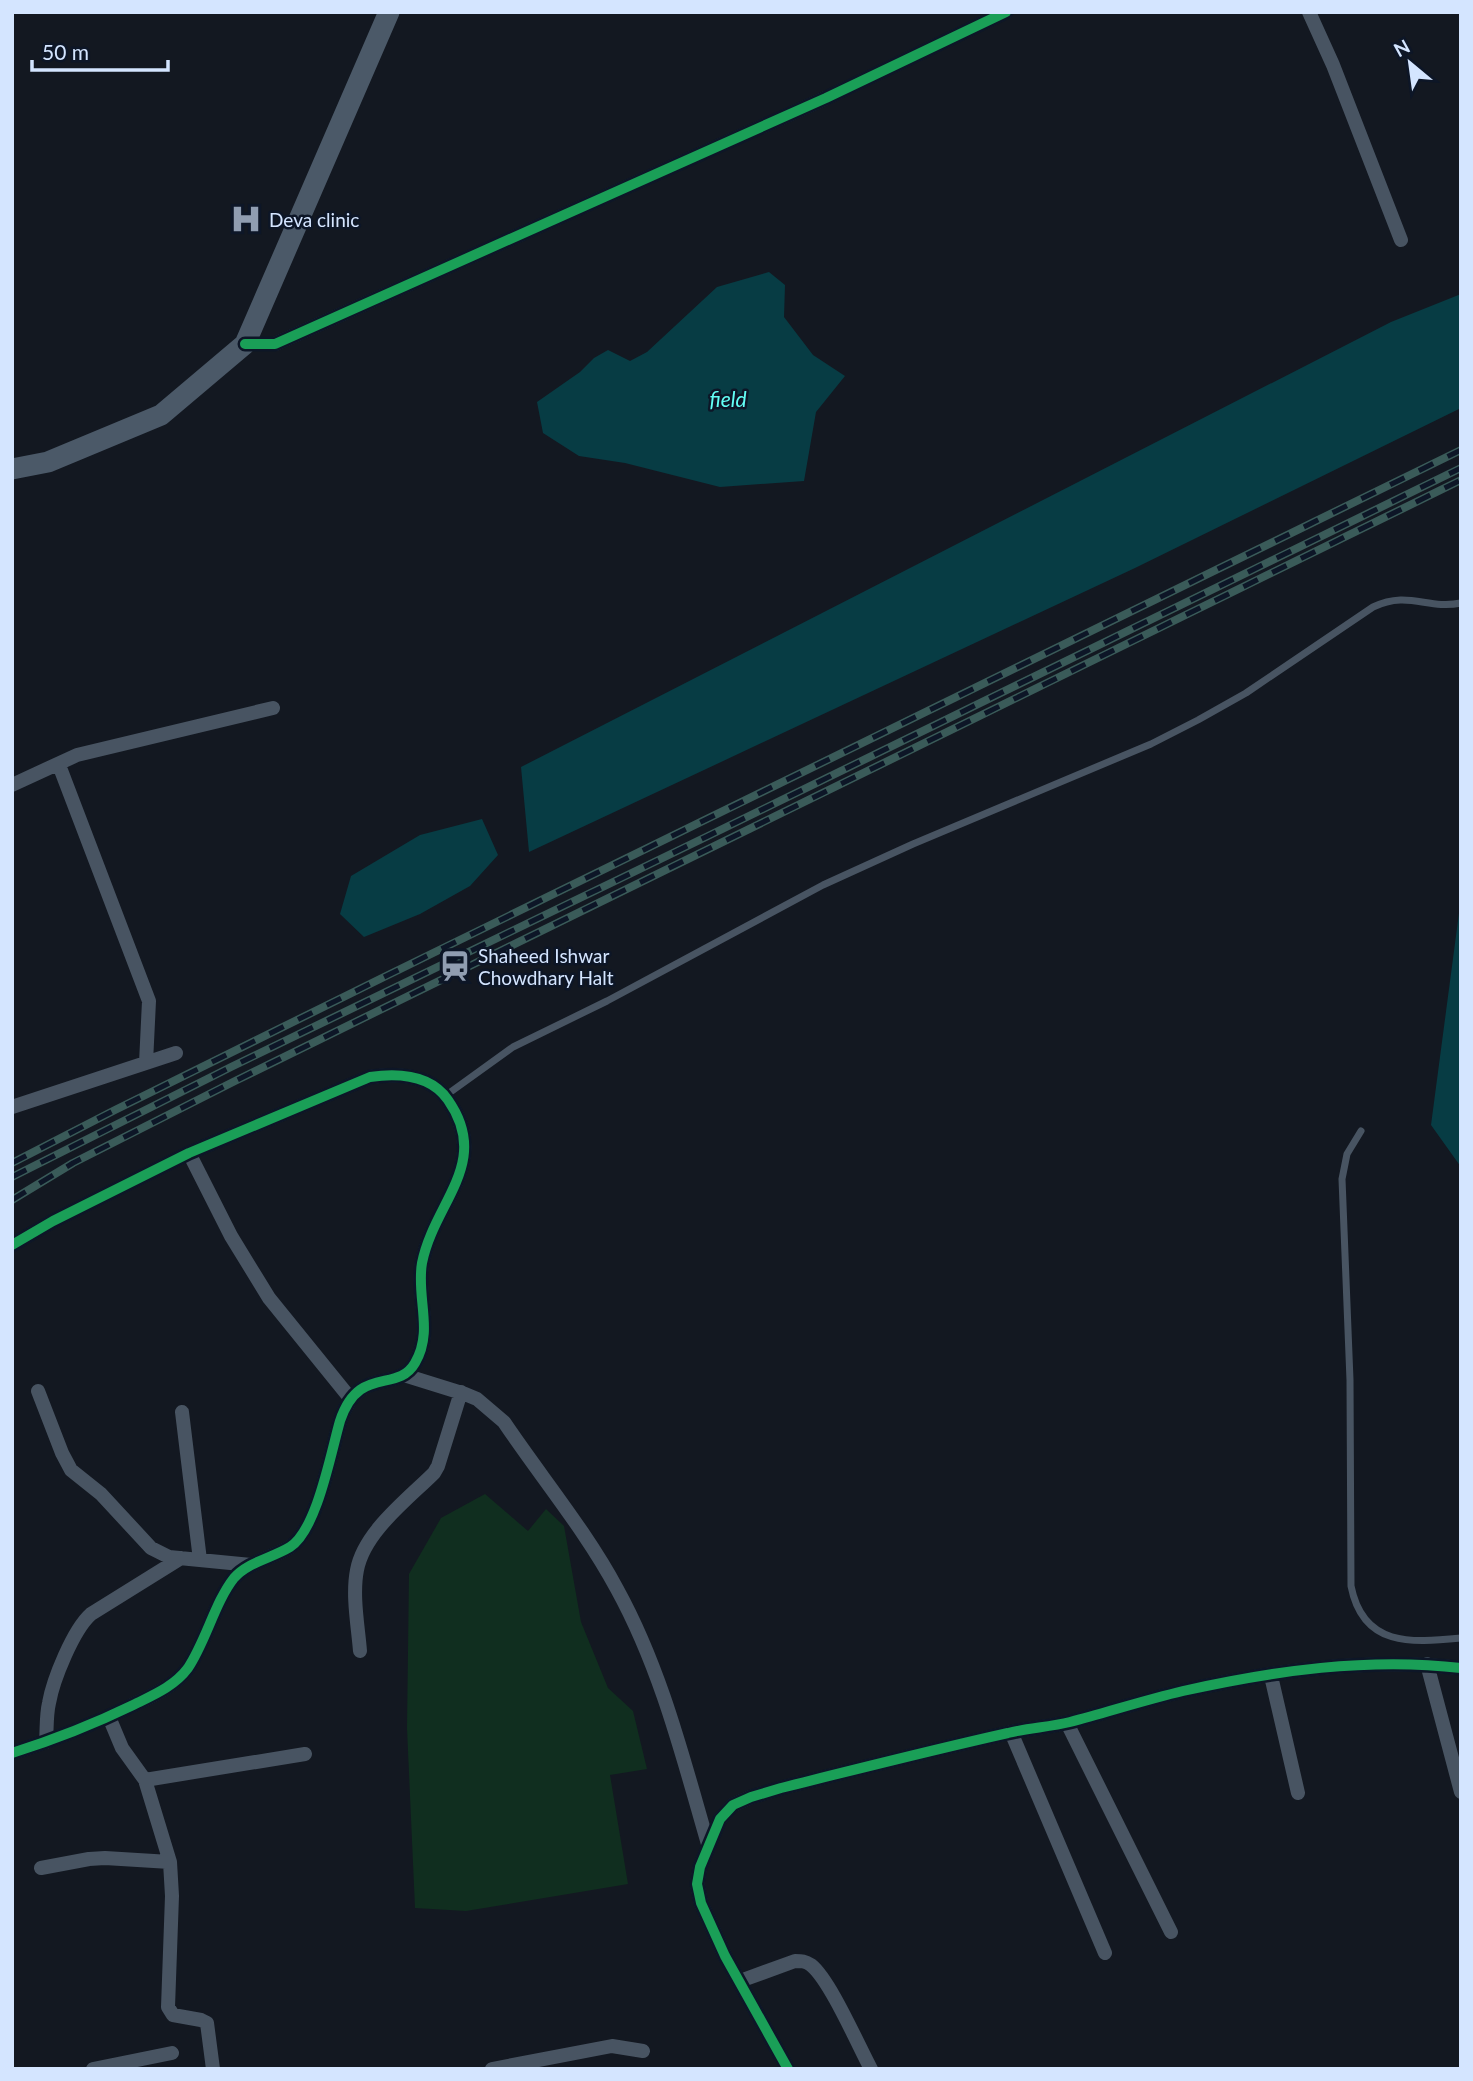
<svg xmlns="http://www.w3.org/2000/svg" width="1473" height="2081" viewBox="0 0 1473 2081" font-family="Lato,sans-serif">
<rect width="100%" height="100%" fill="#131821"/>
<path fill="#102e1f" d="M 485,1494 L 528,1531 L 546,1509 L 564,1526 L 581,1622 L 608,1688 L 633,1711 L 647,1769 L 610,1775 L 628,1884 L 466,1911 L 415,1908 L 407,1728 L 409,1574 L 441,1518 Z"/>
<path fill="#073c44" d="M 769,272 L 785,285 L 784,317 L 813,355 L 845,376 L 816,412 L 804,481 L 720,487 L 625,463 L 579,456 L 543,433 L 537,402 L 580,372 L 594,358 L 608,350 L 630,361 L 647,352 L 717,287 Z
M 1461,294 L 1461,408 L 1135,568 L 529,852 L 521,767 L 1391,322 Z
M 482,819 L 498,855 L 470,886 L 420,914 L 364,937 L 340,914 L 351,876 L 420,835 Z
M 1461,898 L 1461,1167 L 1431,1125 Z"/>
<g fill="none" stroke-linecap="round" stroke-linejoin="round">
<path stroke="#485462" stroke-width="7" d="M 445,1096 L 513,1047 L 607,1001 L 823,885 L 913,844 L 1151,744 L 1198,720 L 1246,693 L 1373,607 C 1409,590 1427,610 1461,603
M 1361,1131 L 1347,1154 L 1342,1179 L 1350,1380 L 1351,1586 C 1363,1647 1411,1643 1461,1638"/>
<path stroke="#485462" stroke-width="14" d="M 1309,12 L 1333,65 L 1401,240
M 245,344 L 275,344 L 826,98 L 1006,12
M 59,765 L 149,1001 L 146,1063
M 12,785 L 77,755 L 273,708
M 12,1107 L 176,1053
M 189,1153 L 231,1236 L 269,1298 L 350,1398
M 12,1245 L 53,1221 L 189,1153 L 370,1077 C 398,1073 430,1074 448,1100 C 492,1163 434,1202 422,1263 C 416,1297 434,1331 415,1363 C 397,1394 359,1364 340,1421 C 331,1452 317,1530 290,1547 C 272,1558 248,1562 234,1578 C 215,1602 206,1641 188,1668 C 174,1687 151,1696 131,1706 C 92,1725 53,1740 12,1753
M 404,1375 L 465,1394 L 477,1399 L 504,1422 C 541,1477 586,1531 617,1589 C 661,1669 683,1758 708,1844
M 38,1391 L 62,1453 L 71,1470 L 101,1494 L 151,1548 L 169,1557 L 251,1565
M 182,1412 L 200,1560
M 360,1651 C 358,1626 352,1595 357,1570 C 364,1532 408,1499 434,1473 L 438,1466 L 461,1392
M 1427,1664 L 1461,1792
M 1271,1676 L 1298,1793
M 109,1717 L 122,1748 L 145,1780 L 170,1862 L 172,1896 L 168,2007 L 173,2015 L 201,2020 L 207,2023 L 213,2069
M 1067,1723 L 1171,1932
M 1011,1732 L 1105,1953
M 46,1742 C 47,1729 46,1716 49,1703 C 53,1680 73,1630 91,1614 L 181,1558
M 145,1780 L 305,1754
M 41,1868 L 89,1859 L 105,1858 L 170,1862
M 740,1981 L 795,1961 C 802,1961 805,1961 811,1965 C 830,1980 858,2045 871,2069
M 93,2069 L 172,2053
M 492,2069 L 612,2046 L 643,2051
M 788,2069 L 725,1956 L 701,1903 L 697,1884 L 700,1867 L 720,1819 L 733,1805 L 751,1797 L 781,1788 C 857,1769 932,1750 1008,1733 C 1028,1728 1050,1727 1070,1722 C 1108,1712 1145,1700 1183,1691 C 1273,1671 1368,1657 1461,1668"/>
<path stroke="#4b5968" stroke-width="21" d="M 12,469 L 48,462 L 161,415 L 245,344 L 389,12"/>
<defs>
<path id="rail" d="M 12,1163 L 115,1110 L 384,977 L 1461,450
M 12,1177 L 231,1067 L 708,836 L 1461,468
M 12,1200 L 73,1163 L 235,1081 L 1461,480"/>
</defs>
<use href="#rail" stroke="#3a5b59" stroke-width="8"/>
<use href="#rail" stroke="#0d1627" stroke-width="5" stroke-dasharray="16" stroke-linecap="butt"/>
<defs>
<path id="cycleway" d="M 245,344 L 275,344 L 826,98 L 1006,12
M 12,1245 L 53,1221 L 189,1153 L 370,1077 C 398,1073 430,1074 448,1100 C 492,1163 434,1202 422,1263 C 416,1297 434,1331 415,1363 C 397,1394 359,1364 340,1421 C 331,1452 317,1530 290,1547 C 272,1558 248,1562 234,1578 C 215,1602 206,1641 188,1668 C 174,1687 151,1696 131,1706 C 92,1725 53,1740 12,1753
M 788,2069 L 725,1956 L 701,1903 L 697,1884 L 700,1867 L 720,1819 L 733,1805 L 751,1797 L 781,1788 C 857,1769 932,1750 1008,1733 C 1028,1728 1050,1727 1070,1722 C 1108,1712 1145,1700 1183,1691 C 1273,1671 1368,1657 1461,1668"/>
</defs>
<use href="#cycleway" stroke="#0d1627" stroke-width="15"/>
<use href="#cycleway" stroke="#1a9f57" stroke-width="10"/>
</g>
<defs>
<symbol id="hospital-bare" viewBox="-9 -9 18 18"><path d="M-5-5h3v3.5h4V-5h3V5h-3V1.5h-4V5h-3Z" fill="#909db1" stroke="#0d1627" stroke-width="2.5" paint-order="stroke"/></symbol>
<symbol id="station-bare" viewBox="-9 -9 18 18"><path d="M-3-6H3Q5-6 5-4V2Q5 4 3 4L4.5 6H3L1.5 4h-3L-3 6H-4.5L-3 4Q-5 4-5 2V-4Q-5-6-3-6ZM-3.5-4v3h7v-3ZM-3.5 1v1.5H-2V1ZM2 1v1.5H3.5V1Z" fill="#909db1" stroke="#0d1627" stroke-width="2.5" paint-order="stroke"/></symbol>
</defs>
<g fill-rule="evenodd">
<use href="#hospital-bare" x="224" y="197" width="44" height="44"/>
<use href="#station-bare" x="433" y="944" width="44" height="44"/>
</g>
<g text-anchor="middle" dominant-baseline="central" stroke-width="5" stroke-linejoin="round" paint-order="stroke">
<g font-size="19" fill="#d4e5ff" stroke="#0d1627" text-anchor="start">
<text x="269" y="219">Deva clinic</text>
<text x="478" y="955">Shaheed Ishwar<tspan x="478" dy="22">Chowdhary Halt</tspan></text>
</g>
<g font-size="21" font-style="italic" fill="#62fff6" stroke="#0d1627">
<text x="728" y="398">field</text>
</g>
</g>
<rect width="1473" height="2081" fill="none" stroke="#d4e5ff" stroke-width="28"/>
<g transform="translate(1410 63) rotate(331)" stroke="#0d1627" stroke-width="5" paint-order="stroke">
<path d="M0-5L12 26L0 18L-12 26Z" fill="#d4e5ff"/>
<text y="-10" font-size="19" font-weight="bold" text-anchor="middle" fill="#d4e5ff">N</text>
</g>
<path d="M32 60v10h136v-10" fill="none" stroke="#d4e5ff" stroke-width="3.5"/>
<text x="42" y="60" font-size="21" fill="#d4e5ff" stroke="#0d1627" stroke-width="5" paint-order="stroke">50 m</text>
</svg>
